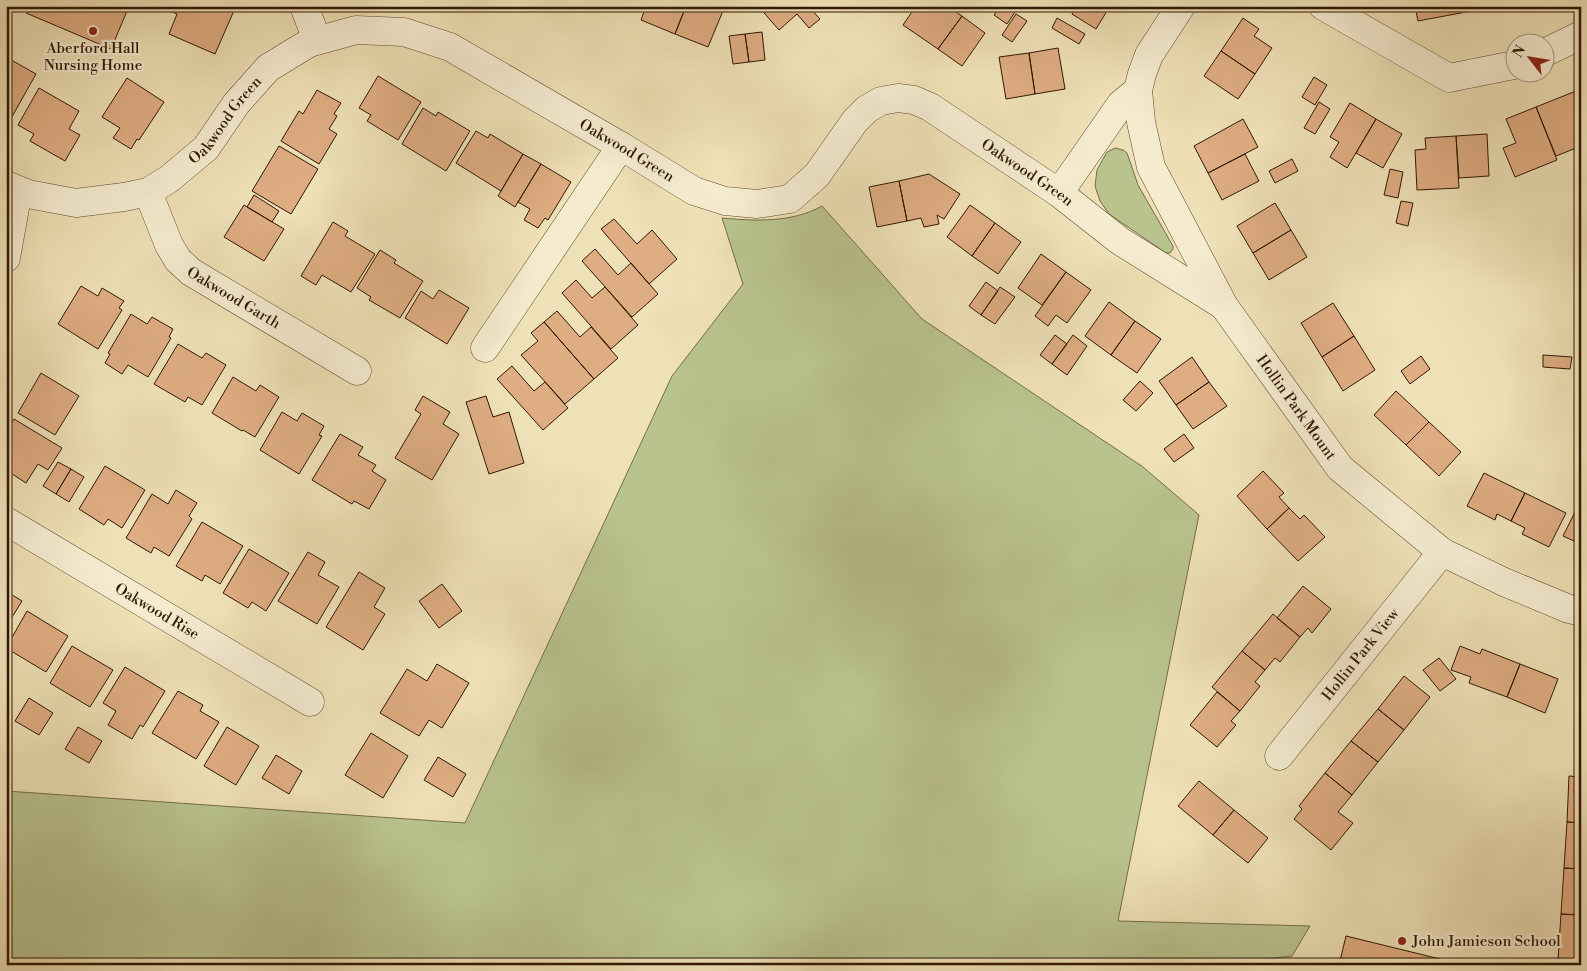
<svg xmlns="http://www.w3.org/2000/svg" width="1587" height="971" viewBox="0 0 1587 971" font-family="'Libre Bodoni',serif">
<rect width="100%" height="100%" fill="#efe1b7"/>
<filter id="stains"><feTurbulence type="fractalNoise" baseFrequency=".004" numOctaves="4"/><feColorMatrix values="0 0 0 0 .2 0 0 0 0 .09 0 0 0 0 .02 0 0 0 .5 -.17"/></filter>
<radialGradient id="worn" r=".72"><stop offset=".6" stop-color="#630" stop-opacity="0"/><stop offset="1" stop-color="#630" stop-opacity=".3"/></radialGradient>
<path fill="#b9c38e" stroke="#756d48" d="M 1115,148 L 1123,150 L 1127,153 L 1138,185 L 1173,246 L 1173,249 L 1170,253 L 1166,253 L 1109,214 L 1100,201 L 1095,186 L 1097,170 L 1107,152 Z
M 822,206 L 922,319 L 1143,467 L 1199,515 L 1118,921 L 1310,926 L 1292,956 L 1216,965 L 6,965 L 6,791 L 465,823 L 672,376 L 743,284 L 722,218 C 755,221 792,223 822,206 Z"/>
<path fill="#dead82" stroke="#311703" d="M 29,6 L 116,6 L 127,11 L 111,49 L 26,13 Z
M 158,6 L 236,6 L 215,54 L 169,34 L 177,14 Z
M 646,6 L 686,6 L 675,34 L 641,20 Z
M 686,6 L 725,6 L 708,47 L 675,34 Z
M 758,6 L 808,6 L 820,19 L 809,28 L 797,14 L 779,30 Z
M 916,6 L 947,6 L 962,16 L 938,49 L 903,25 Z
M 1001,6 L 1019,6 L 1007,24 L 994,15 Z
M 1076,6 L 1099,6 L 1107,11 L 1096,29 L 1072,14 Z
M 1415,6 L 1465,6 L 1466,12 L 1418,21 Z
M 1465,6 L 1497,6 L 1466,12 Z
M 1016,14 L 1027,21 L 1012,42 L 1002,35 Z
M 962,16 L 985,33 L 962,66 L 938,49 Z
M 1057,18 L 1085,34 L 1079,44 L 1052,28 Z
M 1243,18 L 1259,29 L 1254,36 L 1272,48 L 1255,74 L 1221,51 Z
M 762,32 L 765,60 L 749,62 L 745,34 Z
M 745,34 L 749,62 L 733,64 L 729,36 Z
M 1058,48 L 1065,89 L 1035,94 L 1029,53 Z
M 1221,51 L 1255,74 L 1238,99 L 1204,76 Z
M 1029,53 L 1035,94 L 1006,99 L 999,57 Z
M 6,57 L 36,74 L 9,122 L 6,121 Z
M 378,76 L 421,102 L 398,140 L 367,121 L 371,115 L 359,108 Z
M 1314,77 L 1327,85 L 1315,105 L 1302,97 Z
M 127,78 L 164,102 L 139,140 L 137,139 L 131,149 L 113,138 L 120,128 L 102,117 Z
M 39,88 L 79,111 L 69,129 L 80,135 L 65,161 L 30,141 L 34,134 L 18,125 Z
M 317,90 L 341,103 L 334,114 L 337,116 L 329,129 L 337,134 L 319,164 L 281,141 L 299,111 L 303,114 Z
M 1576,91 L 1581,103 L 1581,146 L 1556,156 L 1536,107 Z
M 1319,102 L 1330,109 L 1315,134 L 1304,128 Z
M 1350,103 L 1376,119 L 1347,168 L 1330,157 L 1339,142 L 1330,137 Z
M 1536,107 L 1557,160 L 1515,177 L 1503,148 L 1516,143 L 1506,119 Z
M 423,108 L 436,116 L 438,112 L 470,131 L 446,171 L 402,144 Z
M 1243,119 L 1258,147 L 1208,173 L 1194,146 Z
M 1376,119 L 1402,134 L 1383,168 L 1356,153 Z
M 476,131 L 488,138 L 490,134 L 523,154 L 501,191 L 456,163 Z
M 1487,134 L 1489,176 L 1459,178 L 1456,136 Z
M 1456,136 L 1459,188 L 1417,190 L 1415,150 L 1426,149 L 1425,138 Z
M 279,146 L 318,169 L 291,214 L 252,191 Z
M 523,154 L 541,164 L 515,207 L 498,196 Z
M 1245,154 L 1259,181 L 1222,200 L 1208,173 Z
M 1292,159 L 1298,171 L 1275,183 L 1269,171 Z
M 541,164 L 571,182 L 548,220 L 545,218 L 538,228 L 524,220 L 530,209 L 518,202 Z
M 1390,169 L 1403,172 L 1398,198 L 1384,195 Z
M 929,174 L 960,194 L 944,219 L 937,215 L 939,224 L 924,227 L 921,218 L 907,221 L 899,181 Z
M 899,181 L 907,221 L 877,227 L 869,187 Z
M 254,195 L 279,211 L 272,222 L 247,207 Z
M 1401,201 L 1413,203 L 1408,226 L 1396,223 Z
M 1275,203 L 1291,230 L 1253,253 L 1237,226 Z
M 244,205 L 284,229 L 264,261 L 224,237 Z
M 970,205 L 995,223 L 972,256 L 947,237 Z
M 614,219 L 637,244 L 652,230 L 677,259 L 649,284 L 601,229 Z
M 333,222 L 348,231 L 345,236 L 375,254 L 351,292 L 322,275 L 316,285 L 301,276 Z
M 995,223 L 1021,242 L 998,274 L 972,256 Z
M 1291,230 L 1307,257 L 1269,280 L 1253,253 Z
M 595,249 L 618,275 L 631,263 L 658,294 L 632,317 L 582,261 Z
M 380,250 L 396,260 L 394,263 L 423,281 L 400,318 L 369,300 L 371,297 L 357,288 Z
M 1041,254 L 1066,272 L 1042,305 L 1018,288 Z
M 1066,272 L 1091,290 L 1067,323 L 1056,315 L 1048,326 L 1035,316 Z
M 576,280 L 592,298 L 605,287 L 638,325 L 611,349 L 562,293 Z
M 986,282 L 998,291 L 981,315 L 969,306 Z
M 81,286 L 98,296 L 102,288 L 124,301 L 119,308 L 122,310 L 98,349 L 58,324 Z
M 1000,287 L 1015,297 L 995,324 L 981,315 Z
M 439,290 L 469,308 L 447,344 L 405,318 L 421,291 L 433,299 Z
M 1109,302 L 1135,321 L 1111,355 L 1085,336 Z
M 1333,303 L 1354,336 L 1322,357 L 1301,323 Z
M 557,311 L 580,337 L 591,327 L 618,358 L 594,379 L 544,322 Z
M 131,314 L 147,324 L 152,317 L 173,329 L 169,337 L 171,338 L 148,377 L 128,365 L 122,374 L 105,363 L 110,354 L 108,353 Z
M 1135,321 L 1161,339 L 1137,373 L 1111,355 Z
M 544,322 L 594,379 L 565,404 L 521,355 L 538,341 L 531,333 Z
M 1055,335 L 1067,344 L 1052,364 L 1040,355 Z
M 1073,335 L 1087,346 L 1067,375 L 1052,364 Z
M 1354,336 L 1375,370 L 1343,391 L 1322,357 Z
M 178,344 L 202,358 L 206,353 L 226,365 L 202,405 L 188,397 L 185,402 L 154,384 Z
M 1543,355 L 1572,357 L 1570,369 L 1543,367 Z
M 1421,356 L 1430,369 L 1410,384 L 1401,371 Z
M 1192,357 L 1209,382 L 1176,405 L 1159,381 Z
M 512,366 L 534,391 L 545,382 L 568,408 L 543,430 L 497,379 Z
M 41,373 L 79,396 L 55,435 L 18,413 Z
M 233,377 L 256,391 L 260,385 L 279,397 L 255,437 L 243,430 L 242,431 L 212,413 Z
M 1140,381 L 1153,393 L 1136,411 L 1123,400 Z
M 1209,382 L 1227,406 L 1193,429 L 1176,405 Z
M 1396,391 L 1429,422 L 1406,445 L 1374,415 Z
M 423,396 L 450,412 L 443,424 L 459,434 L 432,480 L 395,458 L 421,414 L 415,410 Z
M 486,396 L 493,417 L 509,412 L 524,463 L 489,474 L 466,402 Z
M 282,412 L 297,421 L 302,413 L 324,426 L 319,435 L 322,436 L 299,474 L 260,450 Z
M 14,419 L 62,448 L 48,470 L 38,464 L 26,483 L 6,470 L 6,432 Z
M 1429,422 L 1461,452 L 1439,476 L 1406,445 Z
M 340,434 L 363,447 L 358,455 L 376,465 L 372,471 L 386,480 L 369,509 L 354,501 L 352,504 L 312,480 Z
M 1184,434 L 1194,448 L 1174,462 L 1164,449 Z
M 58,462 L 71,469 L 56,494 L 43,486 Z
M 105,466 L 145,490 L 122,528 L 108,519 L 104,525 L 79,509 Z
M 71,469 L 84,477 L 69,502 L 56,494 Z
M 1263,471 L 1284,493 L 1279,497 L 1289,508 L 1267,529 L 1237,496 Z
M 1484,473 L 1525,493 L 1511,521 L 1497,514 L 1495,520 L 1467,506 Z
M 176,490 L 197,503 L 189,516 L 192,519 L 169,556 L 154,547 L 151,553 L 126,538 L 152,494 L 168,504 Z
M 1525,493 L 1566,513 L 1549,547 L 1522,534 L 1525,528 L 1511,521 Z
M 1289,508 L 1300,519 L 1304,515 L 1325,537 L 1298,561 L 1267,529 Z
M 1576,510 L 1581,513 L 1581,538 L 1578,543 L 1563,536 Z
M 202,522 L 243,546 L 220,584 L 205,575 L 202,581 L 176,566 Z
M 249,549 L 289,573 L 266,611 L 252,602 L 248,608 L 223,593 Z
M 308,552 L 325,562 L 318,575 L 339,587 L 317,624 L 278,601 Z
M 359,572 L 385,588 L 374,607 L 385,614 L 363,650 L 326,627 Z
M 442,584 L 462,611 L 439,628 L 419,601 Z
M 1303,586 L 1331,609 L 1312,633 L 1308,628 L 1300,637 L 1277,618 Z
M 6,591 L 22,601 L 6,627 Z
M 27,611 L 68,636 L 46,672 L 6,648 Z
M 1273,614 L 1300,637 L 1280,662 L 1275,658 L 1265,670 L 1242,651 Z
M 72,646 L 113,670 L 90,707 L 50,683 Z
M 1460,646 L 1480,654 L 1482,649 L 1520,664 L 1507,697 L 1469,683 L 1471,677 L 1451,670 Z
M 1242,651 L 1265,670 L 1255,682 L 1260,686 L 1240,711 L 1212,687 Z
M 1439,658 L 1456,679 L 1440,691 L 1423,670 Z
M 437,664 L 469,683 L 442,728 L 429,720 L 419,736 L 380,713 L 407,669 L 427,681 Z
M 1520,664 L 1558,679 L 1545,713 L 1507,697 Z
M 125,667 L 165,691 L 143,727 L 140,725 L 132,739 L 108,725 L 116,711 L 103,703 Z
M 1404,676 L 1430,697 L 1404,730 L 1378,709 Z
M 178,691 L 203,705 L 200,711 L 219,722 L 196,759 L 152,733 Z
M 1217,692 L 1240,711 L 1231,721 L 1236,725 L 1217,747 L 1190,725 Z
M 29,698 L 53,713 L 39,735 L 15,721 Z
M 1378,709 L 1404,730 L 1378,762 L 1351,741 Z
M 78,727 L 102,741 L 89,763 L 65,749 Z
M 227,727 L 259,746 L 236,785 L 204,766 Z
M 371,733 L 408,756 L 383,798 L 345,775 Z
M 1351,741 L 1378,762 L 1352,795 L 1325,773 Z
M 276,755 L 302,771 L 289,794 L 262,778 Z
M 438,757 L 466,774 L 453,797 L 424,780 Z
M 1325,773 L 1352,795 L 1338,812 L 1353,823 L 1331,850 L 1294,819 L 1302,809 L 1299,806 Z
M 1569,776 L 1581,777 L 1581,823 L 1567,822 Z
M 1199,781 L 1234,810 L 1213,835 L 1178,806 Z
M 1234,810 L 1268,838 L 1248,863 L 1213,835 Z
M 1567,822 L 1581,823 L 1581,869 L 1564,868 Z
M 1564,868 L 1581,869 L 1581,915 L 1561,914 Z
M 1561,914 L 1581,915 L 1581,961 L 1558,960 Z
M 1346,936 L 1440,959 L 1438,965 L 1339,965 Z"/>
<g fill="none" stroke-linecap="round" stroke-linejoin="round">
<defs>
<g id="minor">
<path d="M 304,6 L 317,40"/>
<path id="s1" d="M 1181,6 L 1149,55 L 1142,74 L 1138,90 L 1141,122 L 1151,167 L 1224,306 L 1340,468 L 1442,552 L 1504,582 L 1569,609 L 1581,612"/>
<path d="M 1323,6 L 1449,78 L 1514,65"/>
<path d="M 1544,53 L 1581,35"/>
<path id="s2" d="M 6,185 L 28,194 L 76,203 L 124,197 L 148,192 L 169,179 L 206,148 L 236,104 L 268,68 L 309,43 L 356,30 L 404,32 L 450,47 L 621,146 L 694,191 L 725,201 L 757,204 L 790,199 L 817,175 L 855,121 L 867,109 L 881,101 L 898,98 L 914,100 L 930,107 L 1059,193 L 1120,241 L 1224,306"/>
<path id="s3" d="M 148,192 L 169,245 L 178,260 L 191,272 L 357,371"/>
<path d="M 1059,193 L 1121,104 L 1138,90"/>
<path d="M 6,258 L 18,191"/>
<path d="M 485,348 L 621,146"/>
<path id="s4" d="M 6,521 L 310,702"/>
<path id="s5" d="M 1279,756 L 1442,552"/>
</g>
</defs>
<use href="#minor" stroke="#604a30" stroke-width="29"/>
<use href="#minor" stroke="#f5ecd0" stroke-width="28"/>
</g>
<g fill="#8f2418" stroke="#f5ecd0" stroke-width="2">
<circle cx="93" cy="31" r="5"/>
<circle cx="1402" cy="941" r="5"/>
</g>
<g text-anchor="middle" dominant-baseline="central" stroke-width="4.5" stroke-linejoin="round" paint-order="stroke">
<g font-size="15" fill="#311703" stroke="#f5ecd0">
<text x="93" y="48">Aberford Hall<tspan x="93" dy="17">Nursing Home</tspan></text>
<text x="1412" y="941" text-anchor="start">John Jamieson School</text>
</g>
<g font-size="15" fill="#311703" stroke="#f5ecd0">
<text stroke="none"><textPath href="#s2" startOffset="252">Oakwood Green</textPath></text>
<text stroke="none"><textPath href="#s2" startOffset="718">Oakwood Green</textPath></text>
<text stroke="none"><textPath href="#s2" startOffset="1198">Oakwood Green</textPath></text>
<text stroke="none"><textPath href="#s3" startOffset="142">Oakwood Garth</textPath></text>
<text stroke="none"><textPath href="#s1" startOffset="455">Hollin Park Mount</textPath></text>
<text stroke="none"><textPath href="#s4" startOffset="176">Oakwood Rise</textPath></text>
<text stroke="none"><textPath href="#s5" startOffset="130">Hollin Park View</textPath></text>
</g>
</g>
<rect width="1587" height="971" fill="none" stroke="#efe1b7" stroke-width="25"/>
<rect x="8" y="8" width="1572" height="956" fill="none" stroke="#311703" stroke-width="2.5"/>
<rect x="12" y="12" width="1562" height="946" fill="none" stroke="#311703"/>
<g transform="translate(1530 58) rotate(301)"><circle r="24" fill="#f5ecd0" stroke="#a7977e"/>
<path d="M0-4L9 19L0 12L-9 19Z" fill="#8f2418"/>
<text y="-8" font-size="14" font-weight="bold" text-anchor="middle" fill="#311703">N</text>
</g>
<rect width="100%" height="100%" filter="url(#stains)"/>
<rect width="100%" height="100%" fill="url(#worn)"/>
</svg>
